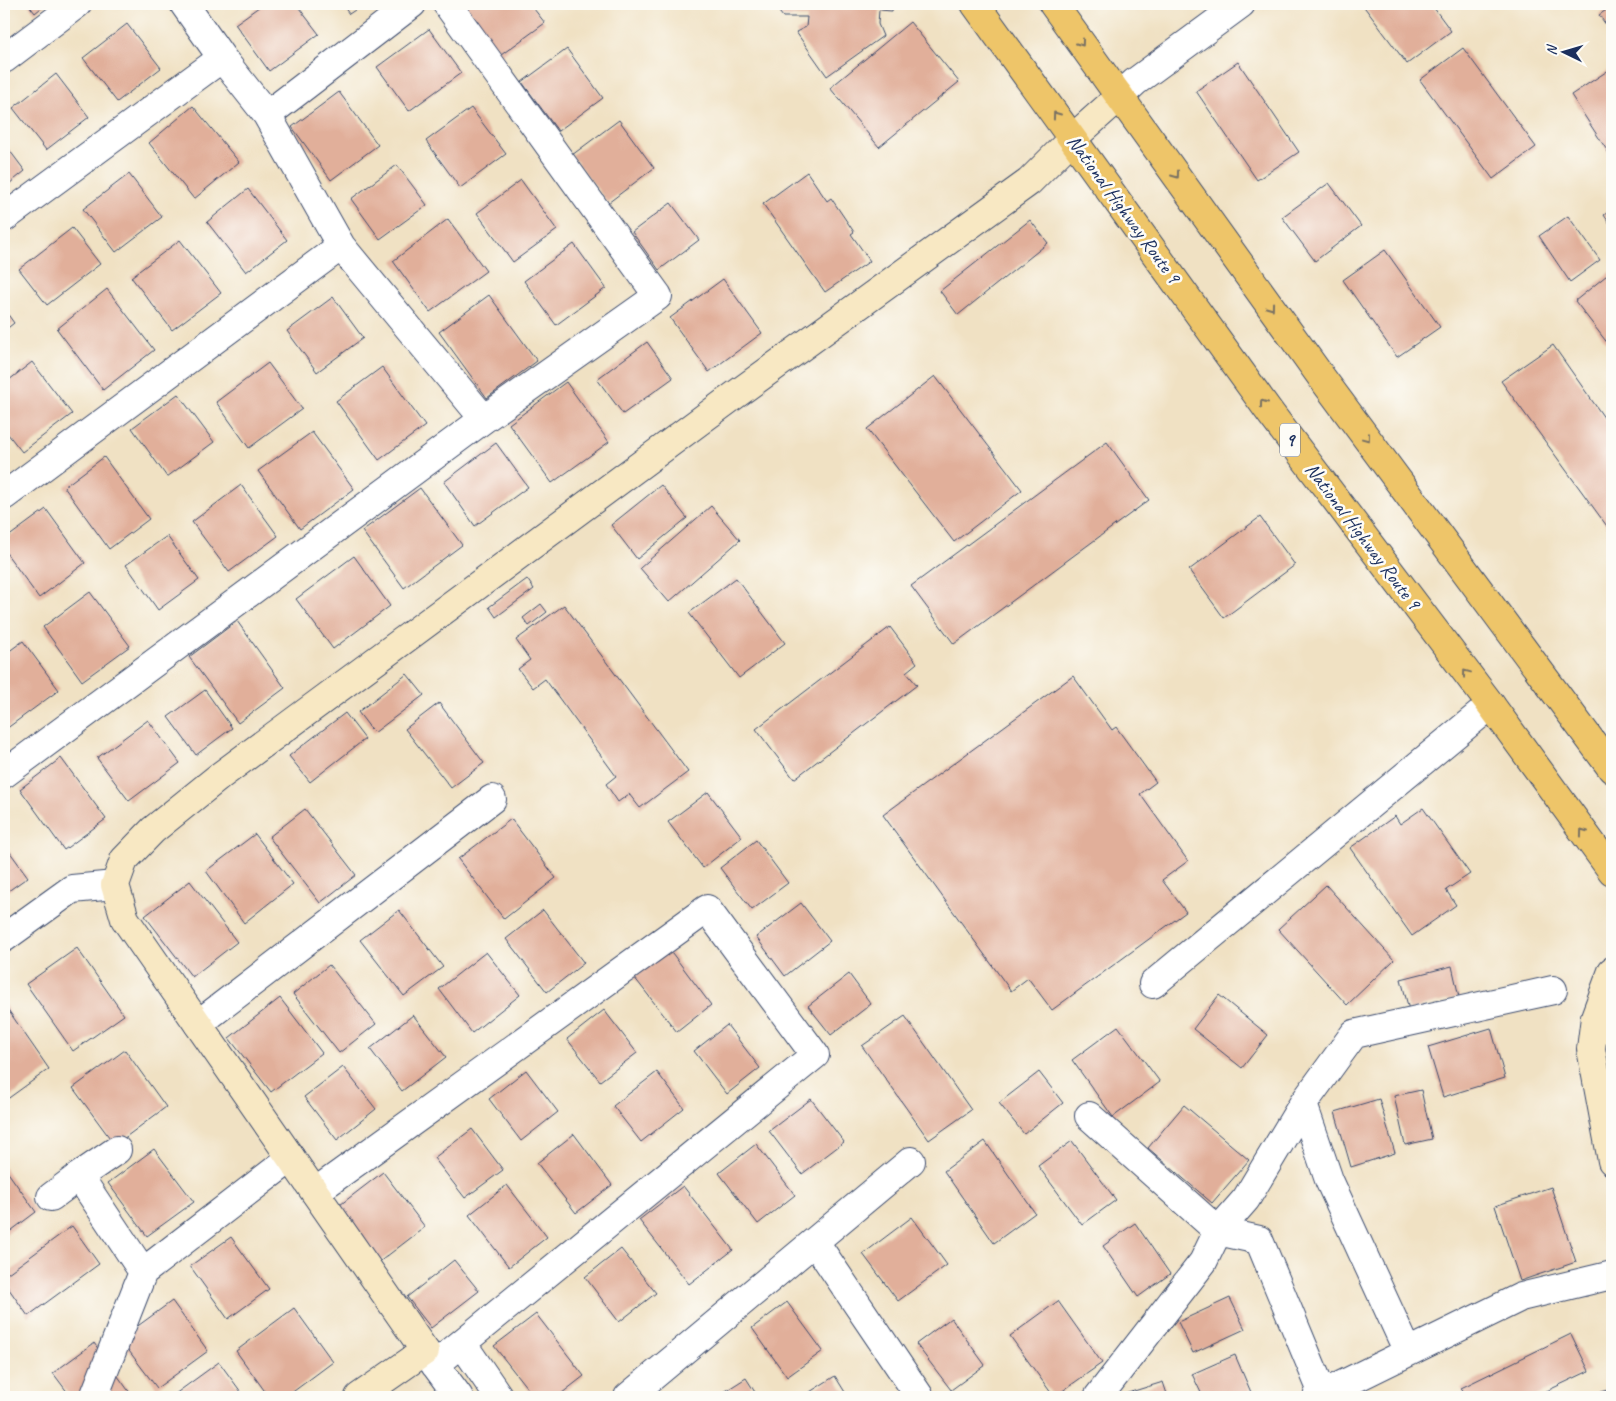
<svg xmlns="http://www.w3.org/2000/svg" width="1616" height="1401" viewBox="0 0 1616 1401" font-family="Caveat,sans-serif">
<rect width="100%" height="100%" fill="#fdfcf7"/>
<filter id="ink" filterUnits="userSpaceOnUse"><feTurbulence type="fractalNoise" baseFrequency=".02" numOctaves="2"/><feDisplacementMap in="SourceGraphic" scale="10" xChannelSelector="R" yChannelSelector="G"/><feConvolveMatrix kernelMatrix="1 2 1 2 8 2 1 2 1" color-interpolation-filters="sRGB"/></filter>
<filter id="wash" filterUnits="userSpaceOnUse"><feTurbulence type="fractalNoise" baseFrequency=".0096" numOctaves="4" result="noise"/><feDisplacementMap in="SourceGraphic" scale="20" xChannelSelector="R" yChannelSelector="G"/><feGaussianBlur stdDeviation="1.12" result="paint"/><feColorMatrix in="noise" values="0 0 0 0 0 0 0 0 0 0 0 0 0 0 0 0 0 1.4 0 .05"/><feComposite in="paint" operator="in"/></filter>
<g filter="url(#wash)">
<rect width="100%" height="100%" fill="#f0e1c3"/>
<g id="blocks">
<path fill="#e1af9a" d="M 28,4 L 46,4 L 35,13 Z
M 263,4 L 296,4 L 319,34 L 269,71 L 235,24 Z
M 342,4 L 364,4 L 349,14 Z
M 463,4 L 530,4 L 545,23 L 501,55 Z
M 773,4 L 818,4 L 820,5 L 823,4 L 893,4 L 892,11 L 879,10 L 878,24 L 883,36 L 827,76 L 796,32 L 806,27 L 807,17 L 783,17 Z
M 1362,4 L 1431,4 L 1451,31 L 1407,64 Z
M 1612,6 L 1612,33 L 1599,15 Z
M 910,22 L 959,82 L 879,147 L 830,88 Z
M 127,24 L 161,68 L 117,102 L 83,58 Z
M 429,29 L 461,73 L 409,111 L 377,67 Z
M 1463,48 L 1536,147 L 1493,179 L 1420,80 Z
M 567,49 L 603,98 L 558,131 L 522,82 Z
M 1238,62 L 1299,152 L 1257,180 L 1196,91 Z
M 1612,68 L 1612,158 L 1571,95 Z
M 56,74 L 89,117 L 46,150 L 13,108 Z
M 339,92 L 378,145 L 331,180 L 292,127 Z
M 193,106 L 239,162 L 194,199 L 149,143 Z
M 471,108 L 506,154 L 460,188 L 426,141 Z
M 619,120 L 654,168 L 608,203 L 572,155 Z
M 4,143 L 25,171 L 4,188 Z
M 397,165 L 427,205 L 380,239 L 351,199 Z
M 807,172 L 827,201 L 831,198 L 854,232 L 851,234 L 870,261 L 825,292 L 763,204 Z
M 129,174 L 162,217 L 116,252 L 83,209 Z
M 521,180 L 557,230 L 513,262 L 477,213 Z
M 1329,183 L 1361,226 L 1315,261 L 1282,217 Z
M 248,189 L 287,240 L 246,272 L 207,222 Z
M 671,203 L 699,240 L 659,270 L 632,232 Z
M 1612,209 L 1612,227 L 1604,215 Z
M 1568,216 L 1600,260 L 1570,282 L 1539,236 Z
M 448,219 L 486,271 L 430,312 L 393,261 Z
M 1030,220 L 1048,243 L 958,315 L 940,291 Z
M 72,228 L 100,264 L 47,305 L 19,269 Z
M 180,240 L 221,293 L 172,330 L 131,277 Z
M 574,244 L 606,288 L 556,325 L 524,281 Z
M 1385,250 L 1440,327 L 1397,357 L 1343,280 Z
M 1612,271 L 1612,349 L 1575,301 Z
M 723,279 L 762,333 L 709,372 L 670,318 Z
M 107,289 L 154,350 L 103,390 L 57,329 Z
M 489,295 L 537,361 L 487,398 L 439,332 Z
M 333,297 L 363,338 L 317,372 L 287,331 Z
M 4,309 L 14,323 L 4,331 Z
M 647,342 L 673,378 L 623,414 L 597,379 Z
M 1553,345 L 1612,429 L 1612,533 L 1501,381 Z
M 32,362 L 72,414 L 22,452 L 4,429 L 4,384 Z
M 268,363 L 302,409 L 249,448 L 216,402 Z
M 382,367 L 425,426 L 379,460 L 336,401 Z
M 935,376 L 1022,490 L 954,542 L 867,429 Z
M 566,382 L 609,442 L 552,483 L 509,424 Z
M 178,394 L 214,442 L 167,477 L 132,428 Z
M 312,432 L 354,489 L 300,529 L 258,471 Z
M 1107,442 L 1149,500 L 954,644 L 911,586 Z
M 496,443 L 528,487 L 475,526 L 444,482 Z
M 104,457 L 149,519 L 109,549 L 64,487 Z
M 241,485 L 278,536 L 229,572 L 192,522 Z
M 661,485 L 687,518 L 637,559 L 611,525 Z
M 420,488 L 462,545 L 404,588 L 362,531 Z
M 711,506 L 740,540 L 669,602 L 640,568 Z
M 46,509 L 85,563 L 39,598 L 4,550 L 4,540 Z
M 1260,517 L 1295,565 L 1224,618 L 1189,570 Z
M 167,536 L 199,580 L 158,610 L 126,565 Z
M 354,556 L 390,606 L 333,649 L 296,599 Z
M 736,578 L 785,643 L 739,678 L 689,613 Z
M 527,579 L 534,589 L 496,617 L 489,607 Z
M 90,592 L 130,646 L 82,681 L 43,627 Z
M 541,604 L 547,612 L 529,626 L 523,618 Z
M 564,605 L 688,772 L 640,808 L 629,794 L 618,802 L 606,784 L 616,776 L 545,679 L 533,688 L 518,669 L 530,660 L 516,640 Z
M 237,621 L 285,688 L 238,723 L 189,657 Z
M 890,627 L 917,663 L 906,672 L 917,685 L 794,779 L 756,729 Z
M 23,641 L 59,690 L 6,729 L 4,726 L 4,655 Z
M 407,674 L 424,695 L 374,733 L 358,712 Z
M 1073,676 L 1112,730 L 1116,727 L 1156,782 L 1140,794 L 1188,861 L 1162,880 L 1186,912 L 1052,1010 L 1028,978 L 1011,991 L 883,815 Z
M 205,690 L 232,728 L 196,755 L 168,717 Z
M 439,703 L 484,763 L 451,788 L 405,729 Z
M 345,713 L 365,739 L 310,782 L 289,756 Z
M 148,720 L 180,763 L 129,801 L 97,758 Z
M 61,758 L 106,819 L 64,850 L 20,789 Z
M 708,792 L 742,837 L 703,868 L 668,822 Z
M 1423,808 L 1470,874 L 1446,890 L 1456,905 L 1412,936 L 1350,848 L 1395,816 L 1400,824 Z
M 305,809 L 356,875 L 320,903 L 269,837 Z
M 511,819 L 556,878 L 504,919 L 458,859 Z
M 255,834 L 293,884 L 244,923 L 206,871 Z
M 756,840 L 788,883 L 752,910 L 720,868 Z
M 4,844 L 28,877 L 4,894 Z
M 190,881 L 237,942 L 192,977 L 145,916 Z
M 1326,885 L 1394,960 L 1347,1005 L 1278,929 Z
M 801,903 L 830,941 L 785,976 L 756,937 Z
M 399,910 L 443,967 L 404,996 L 360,940 Z
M 543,910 L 584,963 L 547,992 L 506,939 Z
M 77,948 L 124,1015 L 73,1051 L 26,984 Z
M 669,949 L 711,1005 L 677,1032 L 634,977 Z
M 486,952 L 520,995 L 472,1033 L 439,989 Z
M 329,965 L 376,1024 L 339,1053 L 293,994 Z
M 1452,966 L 1459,997 L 1409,1010 L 1401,979 Z
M 849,974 L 871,1004 L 831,1035 L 808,1006 Z
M 1219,995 L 1268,1035 L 1242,1068 L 1193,1029 Z
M 280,998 L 322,1053 L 271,1092 L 229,1038 Z
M 4,1004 L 49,1069 L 6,1100 L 4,1097 Z
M 604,1010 L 637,1053 L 600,1081 L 567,1039 Z
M 413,1015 L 446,1057 L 402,1091 L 370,1049 Z
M 905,1016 L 971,1110 L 929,1140 L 862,1046 Z
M 727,1025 L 760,1068 L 727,1094 L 694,1051 Z
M 1118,1026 L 1160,1082 L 1113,1117 L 1072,1060 Z
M 1491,1028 L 1505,1078 L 1443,1097 L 1428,1047 Z
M 125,1050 L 166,1107 L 115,1145 L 73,1088 Z
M 343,1067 L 376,1109 L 337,1140 L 304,1097 Z
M 526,1070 L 558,1112 L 521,1141 L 489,1099 Z
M 657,1072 L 684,1108 L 641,1142 L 613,1106 Z
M 1039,1072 L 1063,1103 L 1024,1134 L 999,1103 Z
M 1421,1090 L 1432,1139 L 1405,1145 L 1394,1096 Z
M 811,1099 L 844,1142 L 802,1174 L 769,1131 Z
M 1379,1099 L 1395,1153 L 1351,1167 L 1335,1112 Z
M 1184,1105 L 1249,1160 L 1212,1203 L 1148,1148 Z
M 472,1129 L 503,1170 L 465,1198 L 434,1158 Z
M 574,1134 L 612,1185 L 576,1213 L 537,1163 Z
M 985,1141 L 1035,1213 L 994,1243 L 944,1171 Z
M 1072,1141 L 1116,1200 L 1082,1225 L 1038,1166 Z
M 756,1144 L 795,1195 L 758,1224 L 719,1173 Z
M 154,1149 L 194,1202 L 147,1236 L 108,1183 Z
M 4,1167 L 36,1212 L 4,1236 Z
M 383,1172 L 425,1227 L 378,1263 L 336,1208 Z
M 507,1185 L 547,1237 L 509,1267 L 469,1215 Z
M 683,1186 L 733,1250 L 689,1284 L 639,1220 Z
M 1551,1187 L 1576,1262 L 1520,1281 L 1495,1206 Z
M 912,1217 L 947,1265 L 898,1301 L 863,1254 Z
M 1135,1223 L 1170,1274 L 1138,1297 L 1103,1246 Z
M 72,1226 L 99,1264 L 28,1316 L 4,1282 L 4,1276 Z
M 231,1237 L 269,1289 L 228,1319 L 190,1266 Z
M 621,1249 L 656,1293 L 619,1322 L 585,1277 Z
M 454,1260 L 479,1291 L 431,1328 L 407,1297 Z
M 1230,1298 L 1245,1329 L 1193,1353 L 1178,1322 Z
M 172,1301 L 208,1351 L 157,1388 L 120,1339 Z
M 1058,1301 L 1102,1363 L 1054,1397 L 1010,1336 Z
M 787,1302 L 823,1351 L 787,1377 L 752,1328 Z
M 294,1308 L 333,1362 L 286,1397 L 269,1397 L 236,1351 Z
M 536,1314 L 584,1376 L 557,1397 L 534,1397 L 494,1346 Z
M 951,1318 L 985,1365 L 951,1390 L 916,1344 Z
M 1571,1334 L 1589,1371 L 1534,1397 L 1466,1397 L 1461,1388 Z
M 94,1343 L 133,1397 L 71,1397 L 53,1373 Z
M 1235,1355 L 1253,1397 L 1203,1397 L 1192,1374 Z
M 219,1362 L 241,1392 L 235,1397 L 171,1397 Z
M 835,1376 L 848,1397 L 802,1397 Z
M 746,1378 L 758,1397 L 716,1397 Z
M 1163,1382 L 1168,1397 L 1115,1397 Z
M 1612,1389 L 1612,1397 L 1583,1397 Z"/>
</g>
</g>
<g filter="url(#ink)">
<use href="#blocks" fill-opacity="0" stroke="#3b4a6d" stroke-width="1"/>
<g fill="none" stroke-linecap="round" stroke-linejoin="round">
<defs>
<path id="street" d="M 184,4 L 222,58 L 267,115 L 341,246 L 484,419
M 4,59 L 77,4
M 1120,96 L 1135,82 L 1241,4
M 267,115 L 412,4
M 4,218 L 222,58
M 4,496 L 341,246
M 4,774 L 484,419 L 658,296 L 447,4
M 4,938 L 72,889 L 115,885
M 1153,984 L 1491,705
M 198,1024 L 492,799
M 1303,1104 L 1329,1180 L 1408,1352
M 1089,1116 L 1218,1231 L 1259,1240 L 1323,1394
M 79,1176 L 117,1150
M 315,1192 L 707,909 L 815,1055 L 435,1365
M 51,1197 L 79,1176 L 143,1272
M 815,1242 L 920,1397
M 462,1343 L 499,1397
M 425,1351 L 459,1397
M 94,1397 L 143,1272 L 291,1158
M 628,1397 L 911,1161
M 1098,1397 L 1203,1262 L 1218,1231 L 1246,1199 L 1303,1104 L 1354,1034 L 1553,990
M 1317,1397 L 1521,1297 L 1612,1275"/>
<path id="secondary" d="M 1612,971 L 1595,1017 L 1591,1049 L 1612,1161
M 359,1397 L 425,1351 L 125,919 L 115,885 L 124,860 L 153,830 L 220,776 L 731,398 L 1029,182 L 1073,138 L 1120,96"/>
<path id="highway" d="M 975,4 L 1271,414 L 1491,705 L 1612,871
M 1053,4 L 1322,378 L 1612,769"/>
</defs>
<use href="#street" stroke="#3b4a6d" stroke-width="30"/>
<use href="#secondary" stroke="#3b4a6d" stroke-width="30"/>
<use href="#highway" stroke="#3b4a6d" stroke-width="30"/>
<use href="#street" stroke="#fff" stroke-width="28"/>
<use href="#secondary" stroke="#f8e8c3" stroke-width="28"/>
<use href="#highway" stroke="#eec569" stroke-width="28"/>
</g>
<defs><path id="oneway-chevron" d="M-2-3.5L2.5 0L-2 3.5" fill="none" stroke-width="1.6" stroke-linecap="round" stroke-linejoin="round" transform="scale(1.25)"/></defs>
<g stroke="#7a7263">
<use href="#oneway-chevron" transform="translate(1081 43) rotate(54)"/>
<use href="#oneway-chevron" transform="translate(1056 115) rotate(-126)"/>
<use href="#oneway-chevron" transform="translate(1176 175) rotate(54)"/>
<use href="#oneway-chevron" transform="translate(1271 307) rotate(54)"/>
<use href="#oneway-chevron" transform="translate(1263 403) rotate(-126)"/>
<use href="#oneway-chevron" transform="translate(1367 438) rotate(53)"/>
<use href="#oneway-chevron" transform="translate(1466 673) rotate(-127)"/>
<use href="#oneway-chevron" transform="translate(1583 832) rotate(-126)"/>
</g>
</g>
<g text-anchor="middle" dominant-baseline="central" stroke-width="5" stroke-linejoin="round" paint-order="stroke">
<rect fill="#fdfcf7" stroke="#5f6c8c" stroke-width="1" x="1280" y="423.5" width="20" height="33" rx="4"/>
<g font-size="19" font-weight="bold" fill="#1b2f5e">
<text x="1290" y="440">9</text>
</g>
<g font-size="20" fill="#1b2f5e" stroke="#fdfcf7">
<text transform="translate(1124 209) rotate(54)">National Highway Route 9</text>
<text transform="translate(1363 536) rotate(53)">National Highway Route 9</text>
</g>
</g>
<rect width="1616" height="1401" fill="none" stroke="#fdfcf7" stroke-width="20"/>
<g transform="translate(1564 52) rotate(275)" stroke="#fdfcf7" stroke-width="4" paint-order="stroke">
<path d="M0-4L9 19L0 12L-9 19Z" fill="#1b2f5e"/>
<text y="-8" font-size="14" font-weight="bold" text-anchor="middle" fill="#1b2f5e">N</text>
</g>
</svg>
